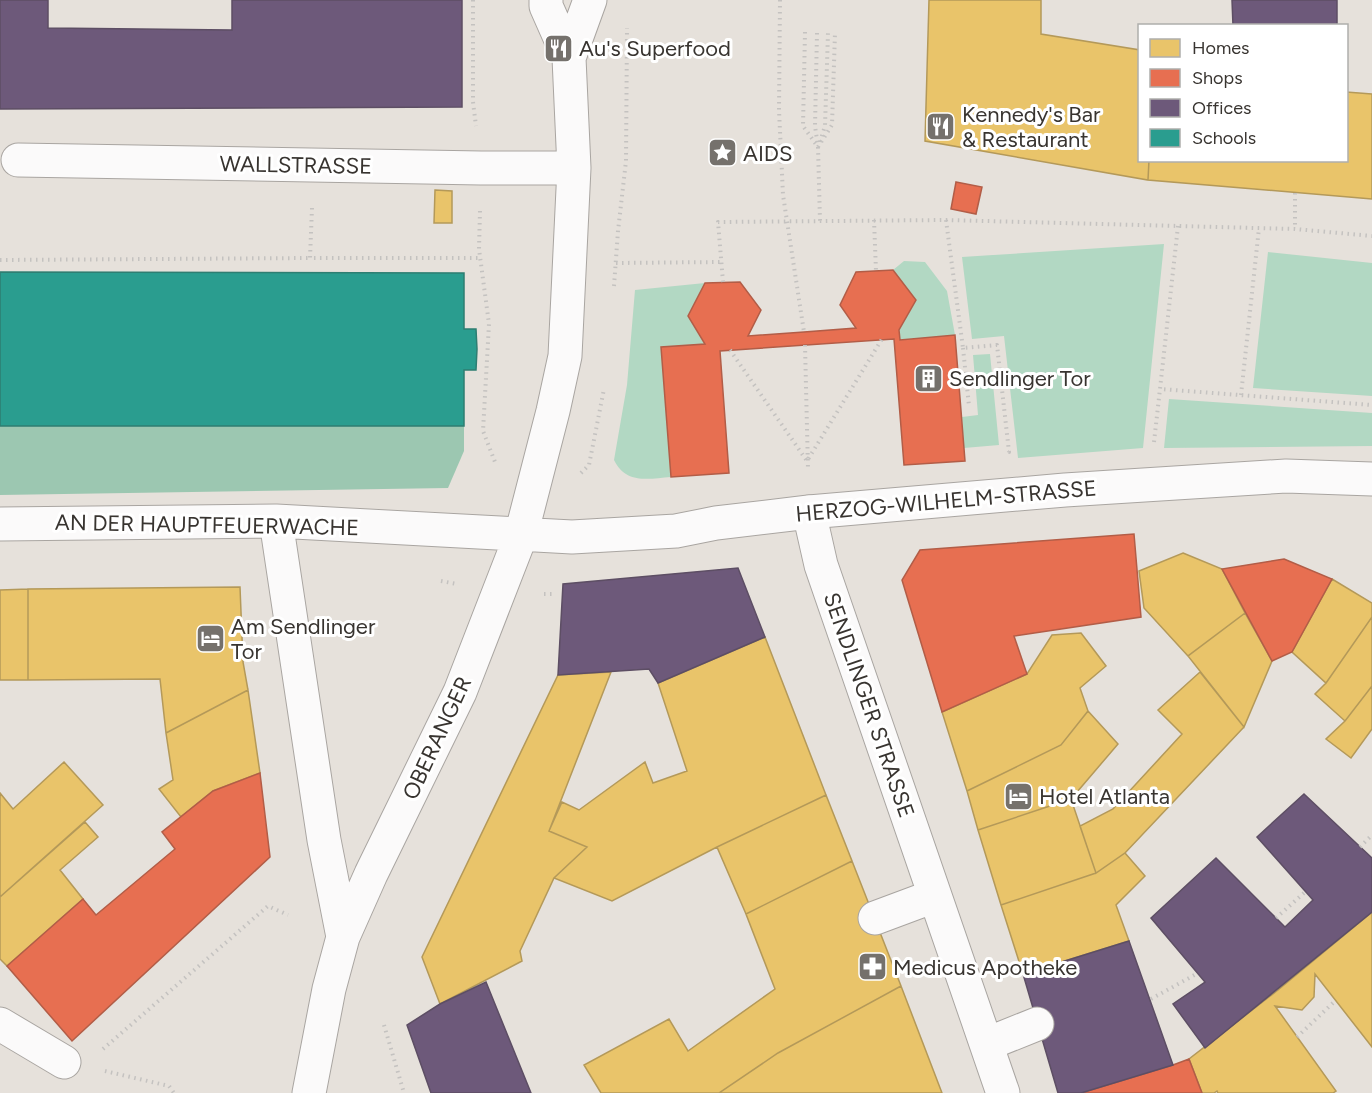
<svg xmlns="http://www.w3.org/2000/svg" width="1372" height="1093" viewBox="0 0 1372 1093" font-family="Figtree,sans-serif">
<rect width="100%" height="100%" fill="#e6e1db"/>
<path fill="#b2d8c3" d="M 1164,244 L 1143,448 L 1018,458 L 1004,336 L 972,339 L 962,257 Z
M 1268,252 L 1372,263 L 1372,396 L 1253,388 Z
M 904,261 L 925,262 L 947,291 L 955,335 L 900,340 L 899,330 L 916,300 L 893,270 Z
M 705,283 L 688,316 L 705,344 L 661,348 L 671,477 C 647,479 626,484 614,460 L 627,385 L 635,290 Z
M 990,354 L 999,445 L 964,448 L 962,417 L 978,415 L 973,355 Z
M 1169,399 L 1372,413 L 1372,446 L 1164,448 Z"/>
<path fill="#9cc7b1" d="M 0,426 L 464,426 L 464,451 L 448,488 L 0,495 Z"/>
<path fill="#e9c46a" stroke="#b49959" stroke-width="1.5" d="M 929,0 L 1041,0 L 1041,34 L 1140,50 L 1140,160 L 1149,160 L 1148,180 L 925,141 Z
M 1346,92 L 1372,94 L 1372,199 L 1148,180 L 1149,160 L 1346,160 Z
M 435,190 L 452,191 L 452,223 L 434,223 Z
M 1183,553 L 1222,569 L 1245,613 L 1188,656 L 1144,608 L 1139,571 Z
M 1332,579 L 1372,603 L 1372,617 L 1326,683 L 1292,652 Z
M 240,587 L 243,662 L 248,690 L 166,733 L 160,679 L 28,680 L 28,589 Z
M 28,589 L 28,680 L 0,680 L 0,590 Z
M 1245,613 L 1272,661 L 1244,727 L 1188,656 Z
M 1372,617 L 1372,686 L 1345,721 L 1315,694 L 1326,683 Z
M 1081,633 L 1106,666 L 1080,688 L 1088,711 L 1061,745 L 967,791 L 942,712 L 1027,674 L 1052,635 Z
M 765,637 L 826,795 L 717,847 L 612,901 L 554,878 L 587,847 L 549,831 L 562,802 L 579,810 L 645,762 L 653,783 L 687,771 L 658,683 Z
M 611,672 L 549,831 L 587,847 L 554,878 L 520,951 L 522,961 L 440,1004 L 422,957 L 558,675 Z
M 1200,672 L 1244,727 L 1125,853 L 1096,873 L 1080,826 L 1113,809 L 1182,734 L 1158,710 Z
M 1372,686 L 1372,729 L 1351,758 L 1326,739 L 1345,721 Z
M 248,690 L 260,773 L 213,791 L 181,817 L 159,789 L 173,780 L 166,733 Z
M 1088,711 L 1118,744 L 1071,799 L 978,830 L 967,791 L 1061,745 Z
M 64,762 L 103,805 L 0,897 L 0,793 L 13,809 Z
M 826,795 L 852,861 L 746,914 L 717,847 Z
M 1071,799 L 1096,873 L 1001,905 L 978,830 Z
M 85,822 L 98,837 L 60,870 L 83,899 L 7,966 L 0,959 L 0,897 Z
M 1125,853 L 1145,876 L 1116,905 L 1129,941 L 1023,974 L 1001,905 L 1096,873 Z
M 852,861 L 901,986 L 778,1053 L 719,1093 L 601,1093 L 584,1065 L 669,1019 L 688,1051 L 775,989 L 746,914 Z
M 1372,912 L 1372,1047 L 1315,974 L 1314,997 L 1302,1010 L 1275,1006 L 1336,1091 L 1333,1093 L 1218,1093 L 1217,1091 L 1214,1093 L 1202,1093 L 1189,1059 L 1278,990 Z
M 901,986 L 942,1093 L 719,1093 L 778,1053 Z"/>
<path fill="#e76f51" stroke="#b25d47" stroke-width="1.5" d="M 956,182 L 982,187 L 976,214 L 951,209 Z
M 893,270 L 916,300 L 899,330 L 900,340 L 955,335 L 965,461 L 904,465 L 894,339 L 720,351 L 729,473 L 671,477 L 661,347 L 705,344 L 688,316 L 705,283 L 740,282 L 761,310 L 748,336 L 804,332 L 856,328 L 840,305 L 856,272 Z
M 1134,534 L 1141,617 L 1014,636 L 1027,674 L 942,712 L 902,580 L 920,550 Z
M 1284,559 L 1332,579 L 1292,652 L 1272,661 L 1222,569 Z
M 260,773 L 270,857 L 72,1041 L 7,966 L 83,899 L 96,915 L 175,849 L 162,832 L 213,791 Z
M 1189,1059 L 1202,1093 L 1081,1093 L 1173,1065 Z"/>
<path fill="#6d597a" stroke="#5d4e64" stroke-width="1.5" d="M 0,0 L 48,0 L 48,28 L 232,30 L 232,0 L 462,0 L 462,107 L 0,109 Z
M 1232,0 L 1337,0 L 1337,26 L 1233,26 Z
M 738,568 L 765,637 L 658,683 L 649,669 L 558,675 L 563,584 Z
M 1304,794 L 1372,858 L 1372,912 L 1205,1048 L 1173,1004 L 1205,982 L 1151,918 L 1216,858 L 1285,927 L 1313,900 L 1257,837 Z
M 1129,941 L 1173,1065 L 1081,1093 L 1058,1093 L 1023,974 Z
M 486,982 L 531,1093 L 431,1093 L 407,1025 L 440,1004 Z"/>
<path fill="#2a9d8f" stroke="#2e7e72" stroke-width="1.5" d="M 0,272 L 464,273 L 464,329 L 476,329 L 477,349 L 476,370 L 464,370 L 464,426 L 0,426 Z"/>
<g fill="none" stroke-linecap="round" stroke-linejoin="round">
<defs>
<path id="pedestrian" d="M 809,512 L 821,565 L 1003,1093
M 875,918 L 934,896
M 987,1044 L 1037,1024"/>
<path id="minor" d="M 569,58 L 590,0
M 18,160 L 481,168 L 574,168
M 276,521 L 324,840 L 343,937
M 0,524 L 276,521 L 572,537 L 676,531 L 716,523 L 809,512 L 1065,490 L 1286,476 L 1372,479
M 0,1024 L 64,1062
M 309,1093 L 329,989 L 343,937 L 371,874 L 460,692 L 521,535 L 553,411 L 565,356 L 574,168 L 569,58 L 546,6 L 546,0"/>
</defs>
<use href="#pedestrian" stroke="#a9a5a1" stroke-width="35"/>
<use href="#minor" stroke="#a9a5a1" stroke-width="35"/>
<path stroke="#c4c2c0" stroke-width="4" stroke-dasharray="1.5 4.5" stroke-linecap="butt" d="M 473,0 L 473,102 L 476,126
M 780,0 L 779,110 L 783,195 L 804,332
M 805,32 L 803,126 L 818,147 L 820,221
M 817,33 L 815,126 L 818,147
M 820,142 L 825,126 L 828,33
M 818,147 L 832,125 L 835,33
M 1295,193 L 1295,229
M 312,208 L 310,258 L 481,258
M 480,211 L 479,249 L 489,324 L 483,431 L 495,462
M 874,220 L 876,271
M 946,220 L 963,348 L 997,345 L 1009,452 L 1006,452
M 1178,226 L 1160,389 L 1372,405
M 0,260 L 310,258
M 616,263 L 721,262
M 723,282 L 718,222 L 946,220 L 1295,229 L 1372,236
M 614,286 L 618,231 L 626,161 L 627,28
M 805,345 L 808,469
M 963,348 L 969,406
M 730,350 L 807,461 L 882,339
M 1241,395 L 1259,228
M 1154,442 L 1160,389
M 581,473 L 589,465 L 604,389
M 441,581 L 457,584
M 544,594 L 556,594
M 1360,847 L 1372,835
M 1276,918 L 1305,892
M 1151,999 L 1198,973
M 384,1025 L 404,1093
M 1297,1037 L 1335,1001
M 103,1049 L 268,906 L 288,915
M 105,1071 L 169,1086 L 174,1093"/>
<use href="#pedestrian" stroke="#fbfafa" stroke-width="33"/>
<use href="#minor" stroke="#fbfafa" stroke-width="33"/>
</g>
<defs>
<symbol id="restaurant-square" viewBox="-11 -11 22 22"><rect x="-9" y="-9" width="18" height="18" rx="4" fill="#75716c" stroke="#fff"/><path d="M-5-6h1v4h1v-4h1v4h1v-4h1v5L-1.5 .5V6h-2V.5L-5-1ZM5-6V6H3V1.5H1.5Q1.5-4 5-6Z" fill="#fff"/></symbol>
<symbol id="sight-square" viewBox="-11 -11 22 22"><rect x="-9" y="-9" width="18" height="18" rx="4" fill="#75716c" stroke="#fff"/><path d="M0-6L1.8-2.2L6-1.7L2.9 1.2L3.7 5.4L0 3.3L-3.7 5.4L-2.9 1.2L-6-1.7L-1.8-2.2Z" fill="#fff"/></symbol>
<symbol id="building-square" viewBox="-11 -11 22 22"><rect x="-9" y="-9" width="18" height="18" rx="4" fill="#75716c" stroke="#fff"/><path d="M-4-6H4V6H1V3H-1V6H-4ZM-2.5-4.3h1.7v1.8h-1.7ZM.8-4.3h1.7v1.8H.8ZM-2.5-1h1.7V.8h-1.7ZM.8-1h1.7V.8H.8Z" fill="#fff"/></symbol>
<symbol id="hotel-square" viewBox="-11 -11 22 22"><rect x="-9" y="-9" width="18" height="18" rx="4" fill="#75716c" stroke="#fff"/><path d="M-6-4.5h1.5V1H6V5H4.5V3h-9V5H-6ZM-4 0a1.8 1.8 0 1 1 3.6 0ZM.5 0V-2.5h3Q6-2.5 6 0Z" fill="#fff"/></symbol>
<symbol id="pharmacy-square" viewBox="-11 -11 22 22"><rect x="-9" y="-9" width="18" height="18" rx="4" fill="#75716c" stroke="#fff"/><path d="M-2-6h4v4h4v4h-4v4h-4v-4h-4v-4h4Z" fill="#fff"/></symbol>
</defs>
<g fill-rule="evenodd">
<use href="#restaurant-square" x="542" y="32" width="33" height="33"/>
<use href="#restaurant-square" x="924" y="110" width="33" height="33"/>
<use href="#sight-square" x="706" y="136" width="33" height="33"/>
<use href="#building-square" x="912" y="362" width="33" height="33"/>
<use href="#hotel-square" x="194" y="622" width="33" height="33"/>
<use href="#hotel-square" x="1002" y="780" width="33" height="33"/>
<use href="#pharmacy-square" x="856" y="950" width="33" height="33"/>
</g>
<g text-anchor="middle" dominant-baseline="central" stroke-width="6" stroke-linejoin="round" paint-order="stroke">
<g font-size="22" fill="#383430" stroke="#fff" text-anchor="start">
<text x="579" y="48">Au's Superfood</text>
<text x="962" y="114">Kennedy's Bar<tspan x="962" dy="25">&amp; Restaurant</tspan></text>
<text x="743" y="153">AIDS</text>
<text x="949" y="378">Sendlinger Tor</text>
<text x="231" y="626">Am Sendlinger<tspan x="231" dy="25">Tor</tspan></text>
<text x="1039" y="796">Hotel Atlanta</text>
<text x="893" y="967">Medicus Apotheke</text>
</g>
<g font-size="22" fill="#383430" stroke="#fff">
<text transform="translate(296 165) rotate(1)">WALLSTRASSE</text>
<text transform="translate(946 501) rotate(-5)">HERZOG-WILHELM-STRASSE</text>
<text transform="translate(207 525) rotate(1)">AN DER HAUPTFEUERWACHE</text>
<text transform="translate(869 705) rotate(71)">SENDLINGER STRASSE</text>
<text transform="translate(437 738) rotate(-65)">OBERANGER</text>
</g>
</g>
<rect x="1138" y="24" width="210" height="138" fill="#ffffff" stroke="#afaeac" stroke-width="1.5"/>
<rect x="1150" y="39" width="30" height="18" fill="#e9c46a" stroke="#afaeac" stroke-width="1.5"/>
<text x="1192" y="54" font-size="18" fill="#383430">Homes</text>
<rect x="1150" y="69" width="30" height="18" fill="#e76f51" stroke="#afaeac" stroke-width="1.5"/>
<text x="1192" y="84" font-size="18" fill="#383430">Shops</text>
<rect x="1150" y="99" width="30" height="18" fill="#6d597a" stroke="#afaeac" stroke-width="1.5"/>
<text x="1192" y="114" font-size="18" fill="#383430">Offices</text>
<rect x="1150" y="129" width="30" height="18" fill="#2a9d8f" stroke="#afaeac" stroke-width="1.5"/>
<text x="1192" y="144" font-size="18" fill="#383430">Schools</text>
</svg>
